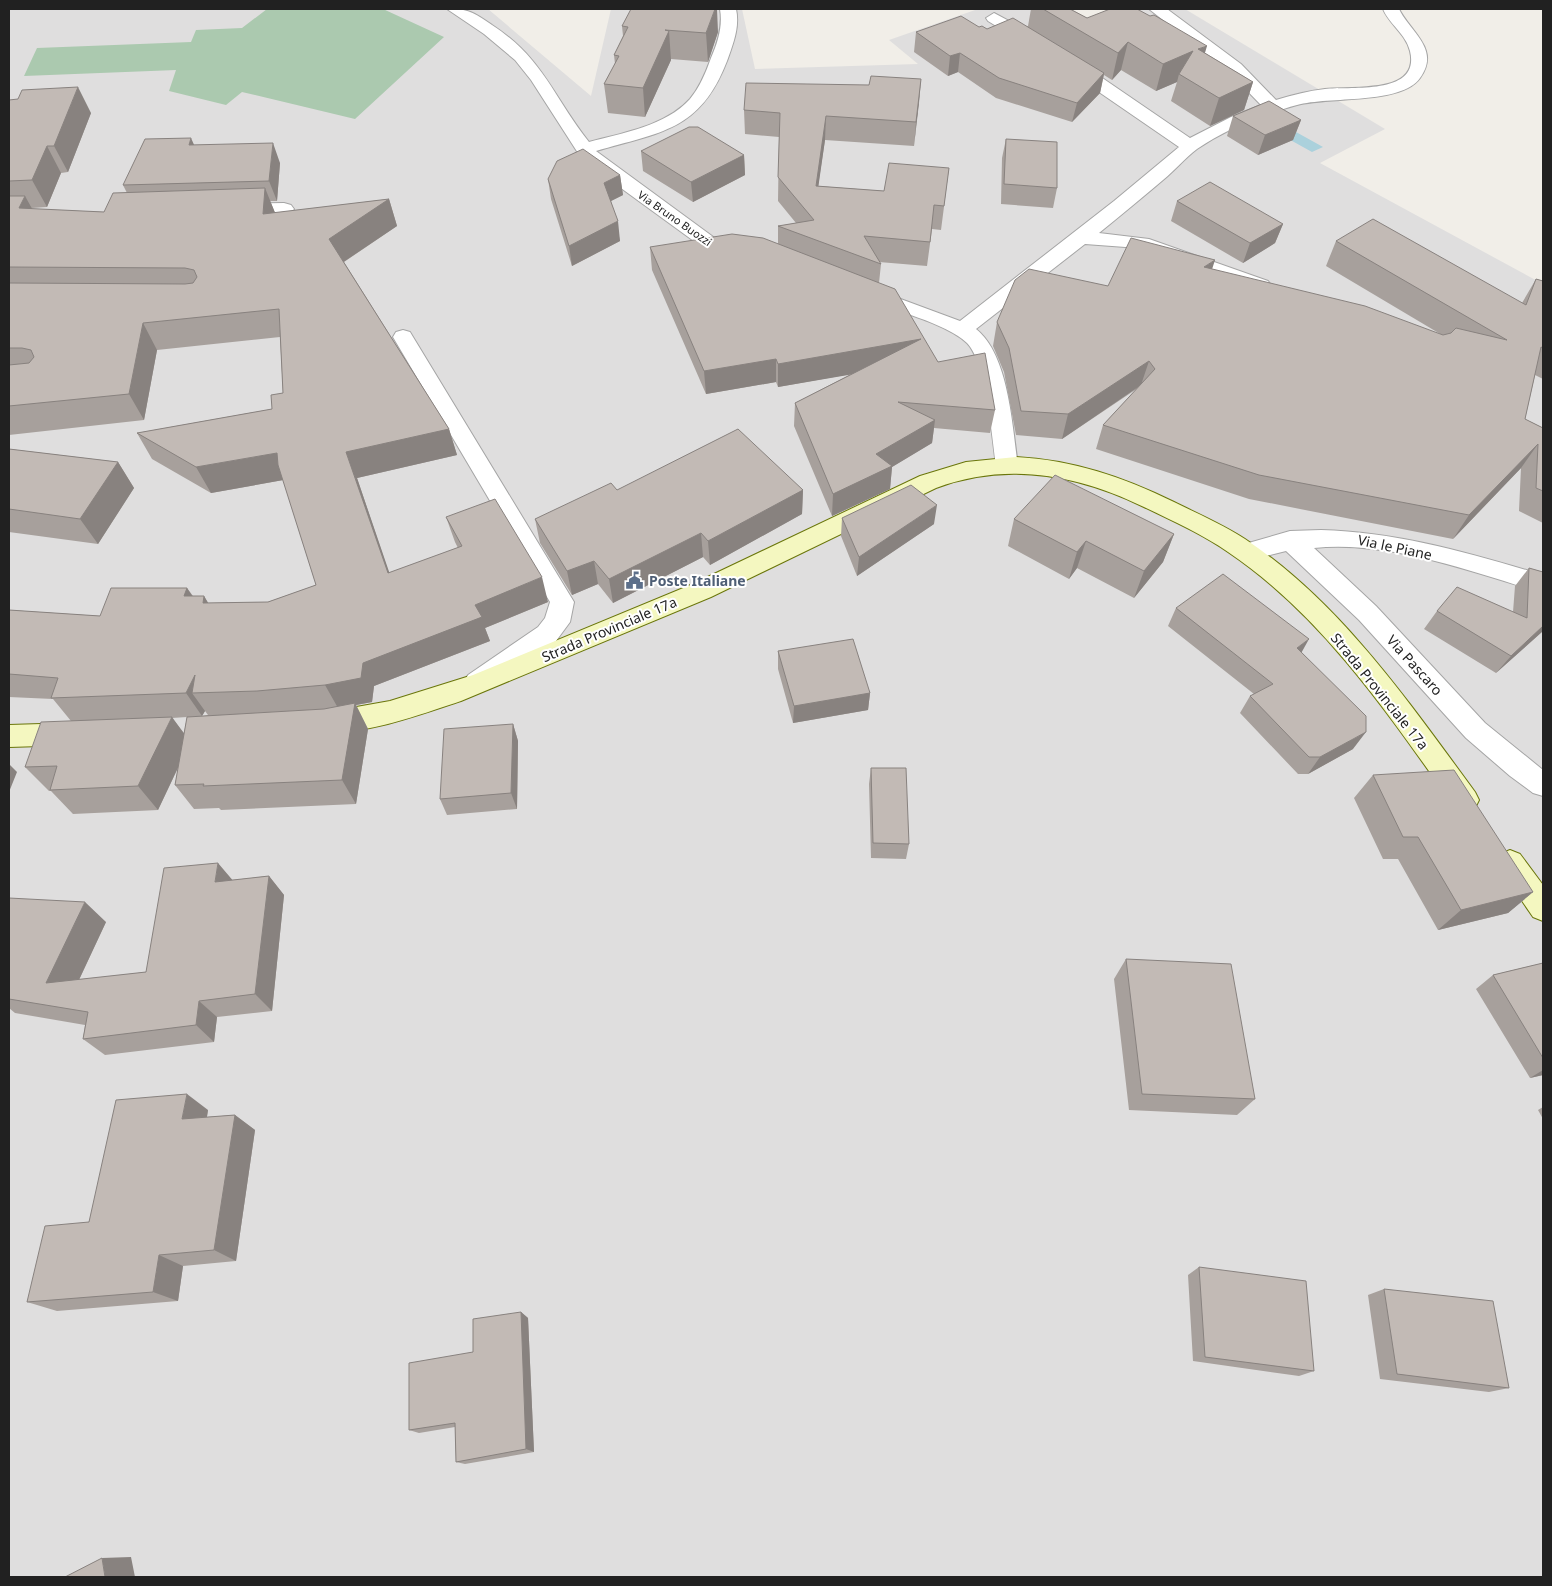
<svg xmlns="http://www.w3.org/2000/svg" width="1552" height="1586" viewBox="0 0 1552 1586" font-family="'Noto Sans',sans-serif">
<rect width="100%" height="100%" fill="#f1eee8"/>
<path fill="#dfdede" d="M 9,9 L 488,9 L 591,96 L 611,9 L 742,9 L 755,69 L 918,64 L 889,40 L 978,9 L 1049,9 L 1082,24 L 1114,9 L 1185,9 L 1385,129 L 1320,163 L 1543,284 L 1543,1577 L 9,1577 Z"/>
<path fill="#abc9af" d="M 267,9 L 383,9 L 444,37 L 355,119 L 242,92 L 226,105 L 169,91 L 176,70 L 24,76 L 37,48 L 191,42 L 196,30 L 242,28 Z"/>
<path fill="#abd1dc" d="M 1296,132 L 1323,147 L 1312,152 L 1285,137 Z"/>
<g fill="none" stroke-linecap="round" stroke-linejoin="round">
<defs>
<path id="street" d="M 447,9 C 468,8 475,13 492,25 C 544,59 553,97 589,142 C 622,133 666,126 690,99 C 700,87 706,72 711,58 C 718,42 723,26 720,9 L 736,9 C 740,27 733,44 727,61 C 700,131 661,132 596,151 L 716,239 L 726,243 L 744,246 L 747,250 L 744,254 L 722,255 L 702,247 L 592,167 L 578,153 L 531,80 L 515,60 L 484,34 Z
M 1149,9 L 1167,9 L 1241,64 L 1276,100 C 1292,95 1308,91 1325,89 C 1350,86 1421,96 1410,51 C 1406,34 1389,24 1383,9 L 1399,9 C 1410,32 1441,49 1420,78 C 1401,105 1329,96 1297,105 C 1264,114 1226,129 1197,149 C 1185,158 1175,170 1163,180 C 1142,198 1121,215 1099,233 L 1149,239 L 1268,281 L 1271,285 L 1268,289 L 1261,291 L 1254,289 L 1139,248 L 1085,244 L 976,329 C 1009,355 1012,426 1018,465 L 1015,471 L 1007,473 L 999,471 L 996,465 C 992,437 986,362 967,343 C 946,323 892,310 865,299 L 862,295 L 865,291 L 872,289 L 879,291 L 960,321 L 1114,201 L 1179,147 L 1064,68 L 1062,64 L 1064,60 L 1076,60 L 1190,138 L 1231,117 L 1261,105 L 1229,72 Z
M 994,13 L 1039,37 L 1041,41 L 1039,45 L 1027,45 L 988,21 L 986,18 Z
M 284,203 L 291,205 L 294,209 L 291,213 L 235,216 L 228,214 L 225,210 L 228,206 L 235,204 Z
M 403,330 L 410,332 L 413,337 L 574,602 L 570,622 L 556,641 L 486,689 L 477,692 L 468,689 L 464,682 L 468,675 L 538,627 L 545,618 L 550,602 L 393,337 L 396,332 Z
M 1321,530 C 1398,532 1469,553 1543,575 L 1543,593 C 1472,572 1388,540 1314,548 L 1376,606 L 1485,723 L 1543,770 L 1543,796 L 1533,793 L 1510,776 L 1466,738 L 1359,620 L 1286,551 L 1246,561 L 1238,558 L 1234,552 L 1238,546 L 1290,531 Z"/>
<path id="secondary" d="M 1016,457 C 1073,460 1123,477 1174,502 C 1198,514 1222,524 1245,539 C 1340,602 1408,701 1475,792 L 1479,800 L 1475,808 L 1465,812 L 1455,808 C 1390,716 1323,616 1228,552 C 1202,534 1173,521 1144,507 C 1078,475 1007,461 936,488 L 711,597 L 461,701 C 428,712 349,741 317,730 L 313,722 L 317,714 L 390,701 L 473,675 L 693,584 L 920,476 L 966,462 Z
M 73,723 L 82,726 L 86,734 L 82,742 L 73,745 L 9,747 L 9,725 Z
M 1510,850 L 1520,854 L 1543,885 L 1543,921 L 1533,917 L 1496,863 L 1500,854 Z"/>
</defs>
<use href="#street" stroke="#a5a5a5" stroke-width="2"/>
<use href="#secondary" stroke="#6a760a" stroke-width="2"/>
<use href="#street" fill="#fff" fill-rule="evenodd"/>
<use href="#secondary" fill="#f4f7c0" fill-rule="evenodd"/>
</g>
<path fill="#a7a09c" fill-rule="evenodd" d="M 1031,9 L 1070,9 L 1087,18 L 1205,53 L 1253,82 L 1244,110 L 1210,126 L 1171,101 L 1177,82 L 1156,91 L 1121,70 L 1112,80 L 1104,75 L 1100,93 L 1072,122 L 996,98 L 958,72 L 948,76 L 914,52 L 916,32 L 979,27 L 987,29 L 1028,26 Z
M 622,26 L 718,32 L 708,62 L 671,59 L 671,60 L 645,117 L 608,113 L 604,84 L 615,64 L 614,55 L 623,36 Z
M 921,79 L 914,146 L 825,140 L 818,186 L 884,191 L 949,168 L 941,230 L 932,229 L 927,266 L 879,262 L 881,264 L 879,283 L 938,362 L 995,410 L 990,433 L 934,428 L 932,443 L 892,467 L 890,489 L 832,516 L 794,426 L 795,403 L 851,374 L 778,387 L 776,382 L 706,394 L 652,270 L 650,247 L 778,244 L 778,226 L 796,223 L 778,201 L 779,137 L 745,134 L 744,110 L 869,85 Z
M 9,100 L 91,113 L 68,172 L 61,173 L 47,207 L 32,208 L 32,209 L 104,212 L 127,193 L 123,185 L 194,145 L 280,163 L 277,201 L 270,201 L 275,213 L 389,199 L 397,226 L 344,262 L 449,429 L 457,455 L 357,478 L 389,573 L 458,548 L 455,542 L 446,517 L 548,602 L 485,628 L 490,641 L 374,686 L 372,702 L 356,705 L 368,729 L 356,804 L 221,810 L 219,808 L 194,809 L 175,785 L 178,768 L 158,810 L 73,814 L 51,791 L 49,791 L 25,767 L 71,721 L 53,699 L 9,697 L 9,610 L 100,616 L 187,588 L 193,596 L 204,596 L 208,603 L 268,602 L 316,585 L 283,480 L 211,493 L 152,459 L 137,433 L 272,409 L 283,393 L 280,337 L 157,350 L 144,420 L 9,435 ZM 205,711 L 208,715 L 202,716 ZM 187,717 L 184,733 L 172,718 Z
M 1233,116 L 1301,120 L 1293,140 L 1258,155 L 1227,136 Z
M 1006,139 L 1057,188 L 1053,208 L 1001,204 L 1002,158 Z
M 641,151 L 744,155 L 745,175 L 693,202 L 643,171 Z
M 620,175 L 623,195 L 611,201 L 620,241 L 572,266 L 551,199 L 548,179 Z
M 1177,201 L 1283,224 L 1275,243 L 1243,263 L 1171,221 Z
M 1336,241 L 1522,303 L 1536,279 L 1543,281 L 1543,379 L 1535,375 L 1525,419 L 1543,428 L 1543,523 L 1519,511 L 1521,468 L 1453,539 L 1249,499 L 1096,449 L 1103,425 L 1138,388 L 1062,439 L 1016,435 L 1004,372 L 993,346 L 997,322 L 1108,286 L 1212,269 L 1442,335 L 1326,266 Z
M 9,449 L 118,462 L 134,488 L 98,544 L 9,532 Z
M 617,490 L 803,490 L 802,514 L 710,565 L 703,557 L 613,603 L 598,584 L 572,595 L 540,543 L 535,519 Z
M 842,518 L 934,524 L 857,576 L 841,536 Z
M 1014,519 L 1174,534 L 1163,562 L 1134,598 L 1077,568 L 1069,579 L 1008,546 Z
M 1529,568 L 1543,572 L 1543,631 L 1496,673 L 1424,629 L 1437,611 L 1513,612 L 1515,586 Z
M 1176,608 L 1301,653 L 1353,749 L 1308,774 L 1298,774 L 1240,713 L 1250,696 L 1254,694 L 1168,626 Z
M 778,651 L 870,693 L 868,710 L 793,723 L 778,669 Z
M 513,724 L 518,741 L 517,809 L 447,815 L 440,799 Z
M 871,768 L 909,844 L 906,859 L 871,858 L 869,784 Z
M 1373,775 L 1533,892 L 1508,913 L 1438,930 L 1398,859 L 1383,859 L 1354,798 Z
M 269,876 L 284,895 L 272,1011 L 217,1017 L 214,1042 L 105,1055 L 83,1039 L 85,1025 L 15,1013 L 9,1008 L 9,899 L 106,922 L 79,980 L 146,972 L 232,880 Z
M 1126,959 L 1255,1099 L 1237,1115 L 1129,1110 L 1114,979 Z
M 1543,963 L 1543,1075 L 1530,1078 L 1476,989 L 1493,975 Z
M 1543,1107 L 1543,1119 L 1538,1110 Z
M 208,1110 L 207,1117 L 235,1115 L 255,1130 L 236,1261 L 183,1266 L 178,1301 L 57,1311 L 27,1302 L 89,1222 Z
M 1199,1267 L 1314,1371 L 1299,1376 L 1193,1361 L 1188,1275 Z
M 1384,1289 L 1509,1388 L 1489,1392 L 1380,1379 L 1368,1295 Z
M 521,1312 L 528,1318 L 534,1452 L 465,1464 L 456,1462 L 455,1427 L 419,1433 L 409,1430 L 473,1352 Z"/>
<path fill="#88827f" d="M 715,9 L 717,9 L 718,32 L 708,62 L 706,33 Z
M 669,31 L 671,60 L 645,117 L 643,88 Z
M 1128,42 L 1121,70 L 1112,80 L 1118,53 Z
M 1207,46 L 1199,73 L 1198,49 Z
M 1193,51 L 1179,74 L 1177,82 L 1156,91 L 1163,64 Z
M 960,53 L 958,72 L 948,76 L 950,56 Z
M 1104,73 L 1100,93 L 1072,122 L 1077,103 Z
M 921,79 L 919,103 L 914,146 L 916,122 Z
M 1253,82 L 1244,110 L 1210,126 L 1219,98 Z
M 78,87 L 91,113 L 68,172 L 54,146 Z
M 826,116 L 825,140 L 815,210 L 816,186 Z
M 1301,120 L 1293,140 L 1258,155 L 1265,135 Z
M 191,138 L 200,158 L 189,145 Z
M 273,143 L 280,163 L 277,201 L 269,181 Z
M 47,146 L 61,173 L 47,207 L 32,180 Z
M 744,155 L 745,175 L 693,202 L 691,182 Z
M 620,175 L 623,195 L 607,203 L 604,183 Z
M 265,188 L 276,215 L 263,214 Z
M 25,196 L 40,223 L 19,208 Z
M 389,199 L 397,226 L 339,265 L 329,239 Z
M 618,221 L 620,241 L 572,266 L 569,246 Z
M 1283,224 L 1275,243 L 1243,263 L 1250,243 Z
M 1215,260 L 1207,285 L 1204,267 Z
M 143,323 L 157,350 L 144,420 L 129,394 Z
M 921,339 L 918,363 L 778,387 L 778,364 Z
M 776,359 L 776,382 L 706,394 L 704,371 Z
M 1149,361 L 1141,385 L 1062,439 L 1068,414 Z
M 935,420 L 932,443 L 892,467 L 890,489 L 832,516 L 833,494 L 876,454 Z
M 449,429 L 457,455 L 357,478 L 398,598 L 388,573 L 346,452 Z
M 1538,444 L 1521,468 L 1453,539 L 1469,515 Z
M 277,453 L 289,479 L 211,493 L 196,467 Z
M 118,462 L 134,488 L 98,544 L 80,519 Z
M 803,490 L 802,514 L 710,565 L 708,541 Z
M 937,505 L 934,524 L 857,576 L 859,557 Z
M 701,533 L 703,557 L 613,603 L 609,579 Z
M 1174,534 L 1163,562 L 1134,598 L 1144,571 Z
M 1086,541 L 1077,568 L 1069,579 L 1077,552 Z
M 594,561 L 598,584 L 572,595 L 567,571 Z
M 542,577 L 548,602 L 485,628 L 490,641 L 374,686 L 372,702 L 356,705 L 368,729 L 356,804 L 342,780 L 338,708 L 325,685 L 363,663 L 475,605 Z
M 187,588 L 203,612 L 184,596 Z
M 204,596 L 219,621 L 203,603 Z
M 1543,626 L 1543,631 L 1496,673 L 1511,656 Z
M 1309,639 L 1299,657 L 1297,648 Z
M 195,675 L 192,693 L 205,711 L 202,716 L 186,693 Z
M 870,693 L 868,710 L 793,723 L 794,706 Z
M 172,717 L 190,742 L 158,810 L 138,786 Z
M 513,724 L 518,741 L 517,809 L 511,793 Z
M 1366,732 L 1353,749 L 1308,774 L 1320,757 Z
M 9,764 L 17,772 L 9,792 Z
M 218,863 L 235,883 L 215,882 Z
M 269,876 L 284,895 L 272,1011 L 255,994 Z
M 1533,892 L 1508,913 L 1438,930 L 1461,910 Z
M 85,902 L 106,922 L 69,1001 L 46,983 Z
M 199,1001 L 217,1017 L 214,1042 L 196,1025 Z
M 1543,1070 L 1543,1075 L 1530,1078 Z
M 187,1094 L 208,1110 L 204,1134 L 182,1119 Z
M 235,1115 L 255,1130 L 236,1261 L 214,1250 Z
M 159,1255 L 183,1266 L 178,1301 L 153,1292 Z
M 521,1312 L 528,1318 L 534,1452 L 526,1449 Z
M 131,1557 L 135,1577 L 105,1577 L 102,1558 Z"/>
<path fill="#c2bab5" stroke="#88827f" d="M 631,9 L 715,9 L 706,33 L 665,30 L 669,31 L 643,88 L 604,84 L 619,56 L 614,55 L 628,27 L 622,26 Z
M 1043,9 L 1070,9 L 1087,18 L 1110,9 L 1137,9 L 1150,16 L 1154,15 L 1207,46 L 1198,49 L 1253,82 L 1219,98 L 1179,74 L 1193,51 L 1163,64 L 1128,42 L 1118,53 Z
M 961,16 L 979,27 L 982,26 L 987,29 L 1013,18 L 1104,73 L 1077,103 L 999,78 L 960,53 L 950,56 L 916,32 Z
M 871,76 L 921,79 L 916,122 L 826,116 L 816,186 L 884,191 L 889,163 L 949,168 L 944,206 L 934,205 L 930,242 L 864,236 L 881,264 L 778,226 L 814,220 L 778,177 L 780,113 L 744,110 L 746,83 L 869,85 Z
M 78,87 L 54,146 L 47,146 L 32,180 L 9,181 L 9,100 L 18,99 L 22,90 Z
M 1269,101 L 1301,120 L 1265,135 L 1233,116 Z
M 689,127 L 698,127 L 744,155 L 691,182 L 641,151 Z
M 191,138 L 189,145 L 273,143 L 269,181 L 123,185 L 145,139 Z
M 1006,139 L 1057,142 L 1057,188 L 1004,184 Z
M 583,149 L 620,175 L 604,183 L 618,221 L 569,246 L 548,179 L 557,161 Z
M 1210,182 L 1283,224 L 1250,243 L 1177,201 Z
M 265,188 L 263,214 L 389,199 L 329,239 L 449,429 L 346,452 L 388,573 L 462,546 L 446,517 L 495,499 L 542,577 L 475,605 L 482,617 L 363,663 L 361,678 L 325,685 L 257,691 L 192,693 L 195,675 L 186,693 L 51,698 L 58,678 L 9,674 L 9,610 L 100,616 L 111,588 L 187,588 L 184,596 L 204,596 L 203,603 L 268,602 L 316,585 L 278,465 L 277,453 L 196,467 L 137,433 L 272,409 L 271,395 L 283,393 L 279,309 L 143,323 L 129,394 L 9,406 L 9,365 L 29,363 L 34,357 L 31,350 L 22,348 L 9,348 L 9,283 L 185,284 L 193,283 L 197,277 L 194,270 L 185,268 L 9,267 L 9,196 L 25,196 L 19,208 L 104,212 L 113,193 Z
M 1373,219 L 1526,305 L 1536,279 L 1543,281 L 1543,348 L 1541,347 L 1525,419 L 1543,428 L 1543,491 L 1536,488 L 1538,444 L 1469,515 L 1259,475 L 1103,425 L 1155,369 L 1149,361 L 1068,414 L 1021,411 L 1009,348 L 997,322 L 1015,280 L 1029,269 L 1108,286 L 1131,238 L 1215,260 L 1204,267 L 1365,306 L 1443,335 L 1451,333 L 1456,328 L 1507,340 L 1336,241 Z
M 732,234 L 763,238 L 895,289 L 938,362 L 985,353 L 995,410 L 898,402 L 935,420 L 876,454 L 892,466 L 833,494 L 795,403 L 921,339 L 778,364 L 776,359 L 704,371 L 650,247 Z
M 738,429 L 803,490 L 708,541 L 701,533 L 609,579 L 594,561 L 567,571 L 535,519 L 611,483 L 617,490 Z
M 9,449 L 118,462 L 80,519 L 9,509 Z
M 1055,475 L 1174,534 L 1144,571 L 1086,541 L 1077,552 L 1014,519 Z
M 911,485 L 937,505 L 859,557 L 842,518 Z
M 1529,568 L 1543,572 L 1543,626 L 1511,656 L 1437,611 L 1457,587 L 1527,618 Z
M 1223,574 L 1309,639 L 1297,648 L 1366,716 L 1366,732 L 1320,757 L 1309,757 L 1250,696 L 1273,684 L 1176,608 Z
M 853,639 L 870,693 L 794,706 L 778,651 Z
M 355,703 L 342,780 L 203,786 L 204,784 L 175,785 L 187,717 L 324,709 Z
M 172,717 L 138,786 L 50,790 L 57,766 L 25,767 L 41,722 Z
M 513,724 L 511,793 L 440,799 L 444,729 Z
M 871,768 L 906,768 L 909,844 L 873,843 Z
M 1454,770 L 1533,892 L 1461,910 L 1418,837 L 1403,837 L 1373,775 Z
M 218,863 L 215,882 L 269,876 L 255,994 L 199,1001 L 196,1025 L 83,1039 L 88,1012 L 9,999 L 9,898 L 85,902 L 46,983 L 146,972 L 164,868 Z
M 1126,959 L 1231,964 L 1255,1099 L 1142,1094 Z
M 1543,963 L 1543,1058 L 1493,975 Z
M 187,1094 L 182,1119 L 235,1115 L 214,1250 L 159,1255 L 153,1292 L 27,1302 L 45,1226 L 89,1222 L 116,1100 Z
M 1199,1267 L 1306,1281 L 1314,1371 L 1205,1357 Z
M 1384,1289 L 1493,1301 L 1509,1388 L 1397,1374 Z
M 521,1312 L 526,1449 L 456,1462 L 455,1423 L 409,1430 L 409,1363 L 473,1352 L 473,1319 Z
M 102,1558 L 105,1577 L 65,1577 Z"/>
<defs>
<symbol id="civic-bare" viewBox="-9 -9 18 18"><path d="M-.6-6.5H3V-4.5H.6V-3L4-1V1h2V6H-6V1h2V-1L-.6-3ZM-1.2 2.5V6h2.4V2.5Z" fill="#5c6f8a" stroke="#fff" stroke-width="2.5" paint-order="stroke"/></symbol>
</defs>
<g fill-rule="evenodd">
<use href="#civic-bare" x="622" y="568" width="25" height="25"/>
</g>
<g text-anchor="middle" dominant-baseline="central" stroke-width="4" stroke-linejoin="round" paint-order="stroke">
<g font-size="11" fill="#212121" stroke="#fff">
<text transform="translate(675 218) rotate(35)">Via Bruno Buozzi</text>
</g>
<g font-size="14" fill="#212121" stroke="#fff">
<text transform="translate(1395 547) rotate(12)">Via le Piane</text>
<text transform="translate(609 629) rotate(-23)">Strada Provinciale 17a</text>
<text transform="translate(1415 665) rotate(48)">Via Pascaro</text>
<text transform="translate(1380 691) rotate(51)">Strada Provinciale 17a</text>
</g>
<g font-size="14" font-weight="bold" fill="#4e5e75" stroke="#fff" text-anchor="start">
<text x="649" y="580">Poste Italiane</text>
</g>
</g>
<rect width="1552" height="1586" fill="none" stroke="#212121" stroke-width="20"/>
</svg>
